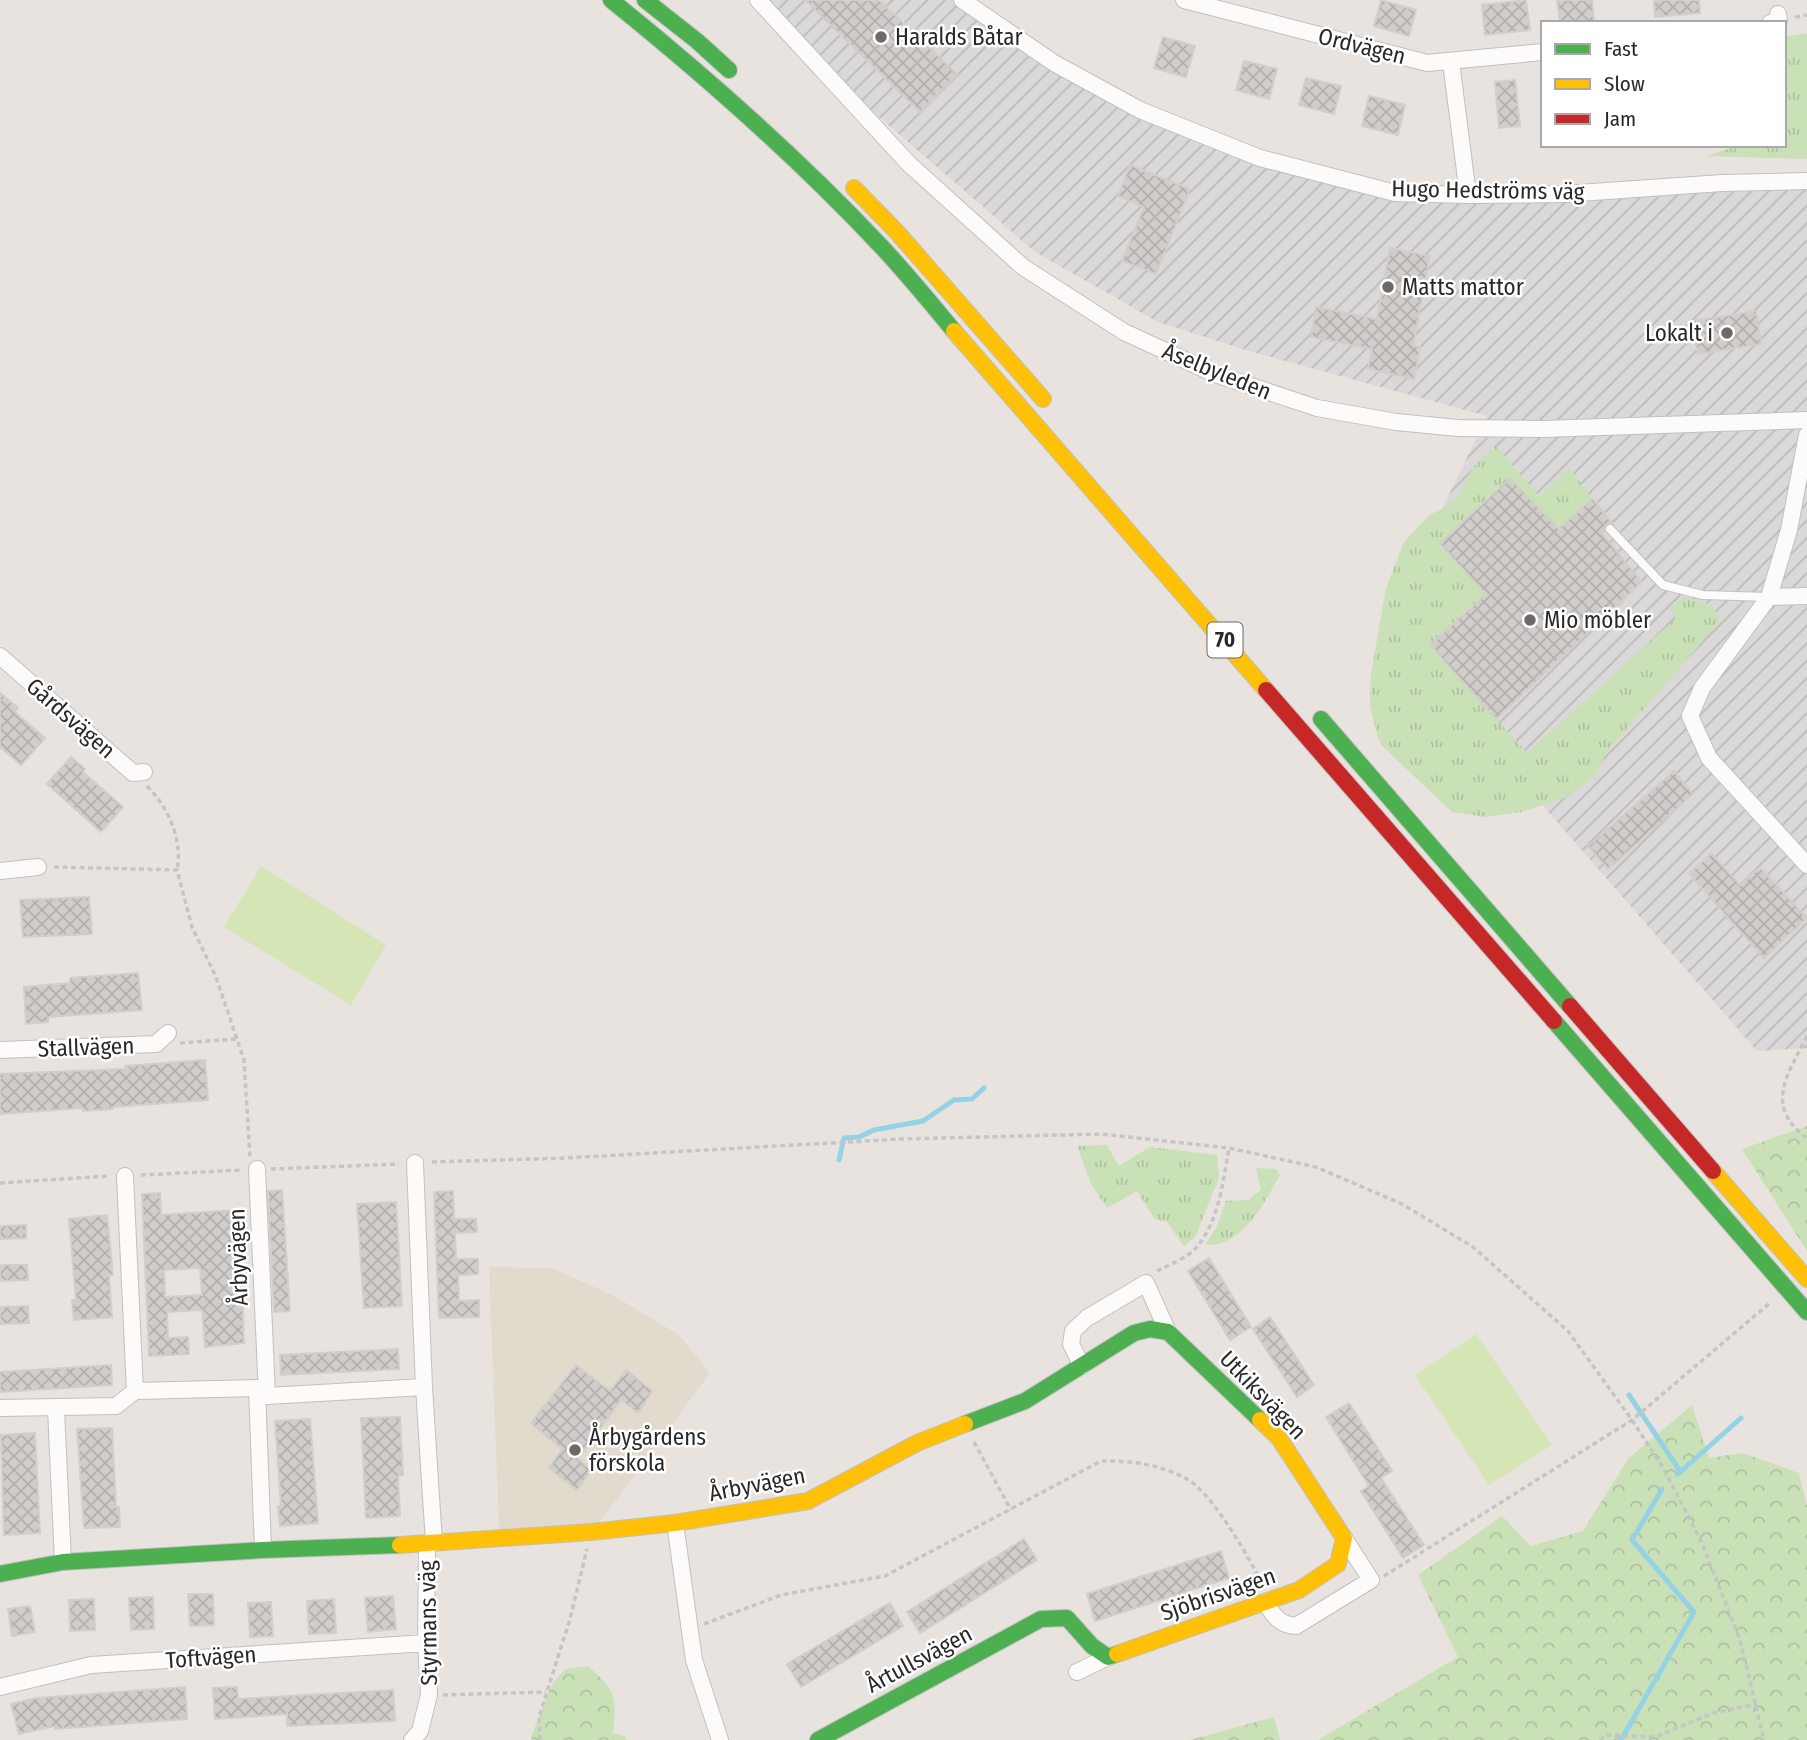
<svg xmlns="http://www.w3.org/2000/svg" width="1807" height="1740" viewBox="0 0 1807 1740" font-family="'Fira Sans Condensed',sans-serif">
<defs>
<pattern id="industrial-furrows" width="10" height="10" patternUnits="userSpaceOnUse" patternTransform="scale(1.75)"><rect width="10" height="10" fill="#dbd8da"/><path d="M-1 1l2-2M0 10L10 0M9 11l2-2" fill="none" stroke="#bcb9bb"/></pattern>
<pattern id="grass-tufts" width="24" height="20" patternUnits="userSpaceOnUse" patternTransform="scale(1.75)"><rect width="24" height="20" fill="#cae1b8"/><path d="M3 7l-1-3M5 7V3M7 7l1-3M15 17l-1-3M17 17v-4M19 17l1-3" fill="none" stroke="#aec19e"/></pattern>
<pattern id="forest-crowns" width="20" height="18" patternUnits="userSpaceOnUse" patternTransform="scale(1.75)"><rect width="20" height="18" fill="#cae1b8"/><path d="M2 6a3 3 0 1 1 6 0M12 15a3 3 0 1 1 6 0" fill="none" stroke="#aec19e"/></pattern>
<pattern id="building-cross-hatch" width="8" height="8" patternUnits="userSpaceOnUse" patternTransform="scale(1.75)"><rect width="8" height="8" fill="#d0cdca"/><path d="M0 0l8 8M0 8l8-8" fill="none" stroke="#b3b0ae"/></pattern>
</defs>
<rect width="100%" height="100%" fill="#e8e3de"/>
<path fill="url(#industrial-furrows)" d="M 762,0 L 962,0 L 1054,63 L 1260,158 L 1395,193 L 1807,181 L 1807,1048 L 1757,1051 L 1386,626 L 1487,416 L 1249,351 L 1158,322 L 1035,252 L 857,98 Z"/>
<path fill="#e2dbcd" d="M 489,1267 L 552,1268 L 614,1296 L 679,1335 L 710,1373 L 597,1526 L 499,1530 Z"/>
<path fill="url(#grass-tufts)" d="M 1807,33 L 1807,159 L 1707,156 L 1739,145 L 1784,145 L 1784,37 Z
M 1495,445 L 1539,496 L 1569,468 L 1592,498 L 1559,529 L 1509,478 L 1441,544 L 1486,594 L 1430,645 L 1527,753 L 1676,618 L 1669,608 L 1684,596 L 1712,605 L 1721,620 L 1607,752 L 1594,777 L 1565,798 L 1521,812 L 1486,817 L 1452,812 L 1381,745 L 1376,732 L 1370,705 L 1371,674 L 1386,588 L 1404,542 L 1428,516 L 1455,501 L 1472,469 Z
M 1107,1145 L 1119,1166 L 1150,1147 L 1217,1155 L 1219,1178 L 1195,1237 L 1184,1246 L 1167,1222 L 1155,1219 L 1137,1191 L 1107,1208 L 1091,1184 L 1077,1146 Z
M 1256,1168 L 1276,1169 L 1280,1175 C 1264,1203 1243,1247 1205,1245 L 1217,1226 L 1226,1201 L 1248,1200 L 1261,1190 Z"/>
<path fill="url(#forest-crowns)" d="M 1807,1126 L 1807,1251 L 1742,1149 Z
M 1692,1405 L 1709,1458 L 1743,1453 L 1799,1473 L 1807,1507 L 1807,1740 L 1318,1740 L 1458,1657 L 1418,1575 L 1502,1516 L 1531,1546 L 1583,1531 L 1628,1459 Z
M 588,1666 C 616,1691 617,1696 613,1733 L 625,1736 L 628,1740 L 532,1740 L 531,1737 L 551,1686 L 565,1669 Z
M 1274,1717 L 1280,1740 L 1190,1740 Z"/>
<path fill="#d5e5b6" d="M 261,866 L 386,945 L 351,1005 L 224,927 Z
M 1476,1334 L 1552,1445 L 1489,1485 L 1415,1375 Z"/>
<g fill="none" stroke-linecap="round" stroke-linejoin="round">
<path stroke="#95d2e6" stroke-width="5" d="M 839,1160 L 844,1138 L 859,1137 L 874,1130 L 923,1121 L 954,1100 L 972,1099 L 984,1088
M 1629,1395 L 1680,1471
M 1678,1474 L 1741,1418
M 1621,1740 L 1694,1612 L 1632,1540 L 1662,1489"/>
</g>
<path fill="url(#building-cross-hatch)" stroke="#d2cfcb" stroke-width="2" fill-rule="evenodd" d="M 805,0 L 879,0 L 957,74 L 920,112 Z
M 1381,0 L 1416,10 L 1409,36 L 1374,26 Z
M 1526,0 L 1530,30 L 1485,35 L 1482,5 Z
M 1557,0 L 1592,0 L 1594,23 L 1560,23 Z
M 1654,0 L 1699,0 L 1700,13 L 1655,17 Z
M 1163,37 L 1195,46 L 1186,77 L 1154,68 Z
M 1244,61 L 1277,69 L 1269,99 L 1236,90 Z
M 1306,78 L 1341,86 L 1334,114 L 1299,105 Z
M 1515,80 L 1520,126 L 1499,128 L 1495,82 Z
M 1369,96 L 1405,105 L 1398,135 L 1362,126 Z
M 1130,165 L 1190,189 L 1156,274 L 1122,261 L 1144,207 L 1118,196 Z
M 1390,248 L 1430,256 L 1413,346 L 1420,347 L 1414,379 L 1368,369 L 1372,349 L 1311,337 L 1316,307 L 1377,319 Z
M 1756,311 L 1761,344 L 1698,354 L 1692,321 Z
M 1510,478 L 1559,529 L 1592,498 L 1612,523 L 1605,525 L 1603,535 L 1642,582 L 1496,719 L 1430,645 L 1486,594 L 1440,544 Z
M 0,693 L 18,708 L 15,712 L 45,738 L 21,765 L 0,747 Z
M 71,757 L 85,769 L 83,772 L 123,807 L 101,832 L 47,784 Z
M 1674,771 L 1693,794 L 1608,869 L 1588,846 Z
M 1711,853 L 1740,885 L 1760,867 L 1807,918 L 1764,958 L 1689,874 Z
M 89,897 L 92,934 L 23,937 L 20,900 Z
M 138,973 L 142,1010 L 48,1017 L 48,1022 L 26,1024 L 24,987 L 70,983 L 70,978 Z
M 205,1060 L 208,1100 L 112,1107 L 112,1109 L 83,1111 L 83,1108 L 0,1114 L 0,1074 L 125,1069 L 125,1066 Z
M 282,1190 L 290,1311 L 274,1312 L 268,1191 Z
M 453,1191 L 454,1219 L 476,1219 L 477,1232 L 455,1233 L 456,1259 L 478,1259 L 478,1274 L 458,1275 L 459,1301 L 479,1300 L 479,1317 L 439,1318 L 434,1192 Z
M 160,1193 L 161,1215 L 236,1210 L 238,1230 L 234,1230 L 237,1286 L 242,1286 L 244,1343 L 205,1347 L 202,1310 L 167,1312 L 168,1338 L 188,1337 L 189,1354 L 149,1356 L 142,1194 ZM 200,1268 L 202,1295 L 165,1297 L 164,1270 Z
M 396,1202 L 402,1306 L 364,1308 L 357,1204 Z
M 107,1215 L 113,1275 L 109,1275 L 112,1317 L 74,1320 L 72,1300 L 76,1300 L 69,1219 Z
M 26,1225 L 26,1238 L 0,1239 L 0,1226 Z
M 1209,1258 L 1251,1327 L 1230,1340 L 1188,1271 Z
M 0,1265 L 27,1265 L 28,1280 L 0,1281 Z
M 28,1306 L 29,1323 L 0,1324 L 0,1307 Z
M 1270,1317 L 1314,1385 L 1297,1397 L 1253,1329 Z
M 398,1349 L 399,1369 L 281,1375 L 280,1355 Z
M 111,1365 L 112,1385 L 0,1392 L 0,1372 Z
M 576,1365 L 610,1391 L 626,1370 L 652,1391 L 638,1413 L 621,1400 L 578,1459 L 591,1470 L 577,1490 L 549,1468 L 562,1449 L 531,1423 Z
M 1349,1403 L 1392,1471 L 1381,1478 L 1424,1545 L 1403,1558 L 1361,1491 L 1369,1486 L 1326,1417 Z
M 400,1417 L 403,1475 L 398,1476 L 400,1516 L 366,1518 L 361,1418 Z
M 310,1419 L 318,1523 L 280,1526 L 278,1506 L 281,1506 L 275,1421 Z
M 112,1428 L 116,1507 L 119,1507 L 120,1527 L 84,1528 L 77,1429 Z
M 35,1433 L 40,1533 L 4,1535 L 1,1435 Z
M 1024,1539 L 1037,1560 L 920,1633 L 907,1612 Z
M 1221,1551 L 1229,1578 L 1095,1621 L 1087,1594 Z
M 188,1594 L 213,1594 L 214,1625 L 190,1626 Z
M 393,1596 L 396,1629 L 368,1632 L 365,1598 Z
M 153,1597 L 154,1629 L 131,1630 L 129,1598 Z
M 94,1599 L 95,1630 L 70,1631 L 69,1600 Z
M 334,1599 L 336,1633 L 309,1634 L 307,1601 Z
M 271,1602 L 273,1636 L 250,1637 L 248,1603 Z
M 890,1603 L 903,1626 L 801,1687 L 787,1664 Z
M 30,1606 L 35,1632 L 12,1636 L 8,1609 Z
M 185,1687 L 187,1719 L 55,1729 L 55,1726 L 19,1734 L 11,1704 L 37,1698 Z
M 237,1687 L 238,1699 L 393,1690 L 395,1721 L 287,1726 L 287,1714 L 215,1719 L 213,1688 Z"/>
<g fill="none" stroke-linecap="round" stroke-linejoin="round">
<defs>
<path id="lane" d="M 1610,529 L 1663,585 L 1703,595 L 1769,597"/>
<path id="street" d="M 758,0 L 909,164 L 1023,267 L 1124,332 L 1215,374 L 1317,408 L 1396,422 L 1458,428 L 1543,429 L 1807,420
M 962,0 L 1054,63 L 1140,110 L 1260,158 L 1395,193 L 1468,195 L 1564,194 L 1722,183 L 1807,181
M 1184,0 L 1427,63 L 1543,52
M 1770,23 L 1779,20 L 1778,14
M 1451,62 L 1468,195
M 1807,435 L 1789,530 L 1769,597 L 1702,688 L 1690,716 L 1709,758 L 1807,865
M 1769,597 L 1807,596
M 0,656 L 133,773 L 144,772
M 0,871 L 38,867
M 0,1050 L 156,1044 L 168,1033
M 415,1163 L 424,1387 L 434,1543
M 257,1169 L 267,1396 L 424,1387
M 1082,1366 L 1071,1344 L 1073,1331 L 1087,1318 L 1146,1283 L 1168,1332
M 135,1391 L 257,1388 L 263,1550
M 0,1408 L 116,1406 L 135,1391 L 125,1176
M 56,1409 L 63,1562
M 675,1523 L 694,1660 L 720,1740
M 1265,1602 C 1274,1616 1279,1625 1296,1626 L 1371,1580 L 1344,1538
M 1077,1672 L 1108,1657
M 0,1687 L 91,1665 L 426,1643
M 412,1740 L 420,1731 L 429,1695 L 426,1643 L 427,1544"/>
<path id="fast" d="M 611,0 C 704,75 795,155 877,242 C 904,270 929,301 954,331
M 645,0 L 697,41 L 729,70
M 1321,719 L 1570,1006
M 1554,1021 L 1807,1312
M 965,1424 L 1025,1401 L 1134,1333 L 1150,1329 L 1168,1332 L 1260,1420
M 0,1574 L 63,1562 L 263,1550 L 400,1545
M 818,1740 L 1041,1619 L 1067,1618 L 1092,1646 L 1108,1657 L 1117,1654"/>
<path id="slow" d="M 854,188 L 896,231 L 1043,399
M 954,331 L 1266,690
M 1713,1171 L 1807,1279
M 400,1545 L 591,1532 L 675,1523 L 808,1501 L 917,1443 L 965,1424
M 1117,1654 L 1299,1590 L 1338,1564 L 1344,1538 L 1279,1438 L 1260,1420"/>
<path id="jam" d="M 1266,690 L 1554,1021
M 1570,1006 L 1713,1171"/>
</defs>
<use href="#lane" stroke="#c2c0c0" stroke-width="10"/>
<use href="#street" stroke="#c2c0c0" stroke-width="18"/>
<use href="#fast" stroke="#c2c0c0" stroke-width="18"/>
<use href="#slow" stroke="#c2c0c0" stroke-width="18"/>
<use href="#jam" stroke="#c2c0c0" stroke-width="18"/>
<path stroke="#c6c5c5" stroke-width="3.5" stroke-dasharray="5 3.5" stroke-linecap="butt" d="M 1795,17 L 1807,15
M 147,786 C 168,807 183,839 177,870
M 54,867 L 177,870 L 192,927 L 216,977 L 244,1060 L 250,1157
M 1807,1036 C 1788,1074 1763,1106 1807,1138
M 180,1043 L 237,1039
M 432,1162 L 565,1158 L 901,1139 L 1101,1134 L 1229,1148 L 1316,1167 L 1402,1204 L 1473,1247 L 1568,1331 L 1632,1420 L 1662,1466 L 1702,1543 L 1740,1640 L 1764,1740
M 271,1169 L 399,1164
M 141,1175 L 242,1170
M 0,1183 L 109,1176
M 1157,1271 C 1169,1265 1187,1258 1196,1248 C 1219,1222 1223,1181 1229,1148
M 974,1442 L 1011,1510
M 1384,1576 L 1632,1420 L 1771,1302
M 704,1624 L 781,1595 L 885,1576 L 1101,1461 C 1129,1460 1165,1465 1190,1481 C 1216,1499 1247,1555 1262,1583
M 443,1695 L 546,1692
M 540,1740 L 539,1717 L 570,1619 L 587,1549
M 1600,1740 L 1605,1735 L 1655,1737 L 1713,1713 L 1757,1704"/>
<use href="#lane" stroke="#fcfbfa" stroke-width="8"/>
<use href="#street" stroke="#fcfbfa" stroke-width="16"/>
<use href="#fast" stroke="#4caf50" stroke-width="16"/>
<use href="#slow" stroke="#ffc107" stroke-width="16"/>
<use href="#jam" stroke="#c62828" stroke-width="16"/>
</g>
<g fill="#6c6a68" stroke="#fff" stroke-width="2.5">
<circle cx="881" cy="37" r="7"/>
<circle cx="1388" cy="287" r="7"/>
<circle cx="1727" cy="333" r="7"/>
<circle cx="1530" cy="620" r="7"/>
<circle cx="575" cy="1450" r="7"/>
</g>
<g text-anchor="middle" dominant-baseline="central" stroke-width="5" stroke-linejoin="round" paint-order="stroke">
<rect fill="#fff" stroke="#696969" stroke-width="2" x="1207.5" y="622.5" width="35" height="35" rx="5"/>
<g font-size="21" font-weight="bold" fill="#292929">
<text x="1225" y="640">70</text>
</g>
<g font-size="23" fill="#292929" stroke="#fff" text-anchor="start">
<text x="895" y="37">Haralds Båtar</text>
<text x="1402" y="287">Matts mattor</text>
<text x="1713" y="333" text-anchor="end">Lokalt i</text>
<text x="1544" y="620">Mio möbler</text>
<text x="589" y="1437">Årbygårdens<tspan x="589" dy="26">förskola</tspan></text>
</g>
<g font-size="23" fill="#292929" stroke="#fff">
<text transform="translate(1362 46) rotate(14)">Ordvägen</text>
<text transform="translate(1488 190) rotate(1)">Hugo Hedströms väg</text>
<text transform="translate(1217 371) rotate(22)">Åselbyleden</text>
<text transform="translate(71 718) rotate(41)">Gårdsvägen</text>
<text transform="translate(86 1047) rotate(-2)">Stallvägen</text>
<text transform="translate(238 1257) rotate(-92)">Årbyvägen</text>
<text transform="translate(1263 1395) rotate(46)">Utkiksvägen</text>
<text transform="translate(757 1484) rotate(-11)">Årbyvägen</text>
<text transform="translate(1218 1594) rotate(-19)">Sjöbrisvägen</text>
<text transform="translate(428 1623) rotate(-91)">Styrmans väg</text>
<text transform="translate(211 1657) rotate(-4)">Toftvägen</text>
<text transform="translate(919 1659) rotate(-28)">Årtullsvägen</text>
</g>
</g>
<rect x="1541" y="21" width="245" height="126" fill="#ffffff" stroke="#a9a9a9" stroke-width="2"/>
<rect x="1555" y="44" width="35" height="10" fill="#4caf50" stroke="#a9a9a9" stroke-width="2"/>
<text x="1604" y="56" font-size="21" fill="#292929">Fast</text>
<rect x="1555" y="79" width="35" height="10" fill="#ffc107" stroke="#a9a9a9" stroke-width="2"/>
<text x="1604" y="91" font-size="21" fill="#292929">Slow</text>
<rect x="1555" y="114" width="35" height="10" fill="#c62828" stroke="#a9a9a9" stroke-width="2"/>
<text x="1604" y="126" font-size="21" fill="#292929">Jam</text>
</svg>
